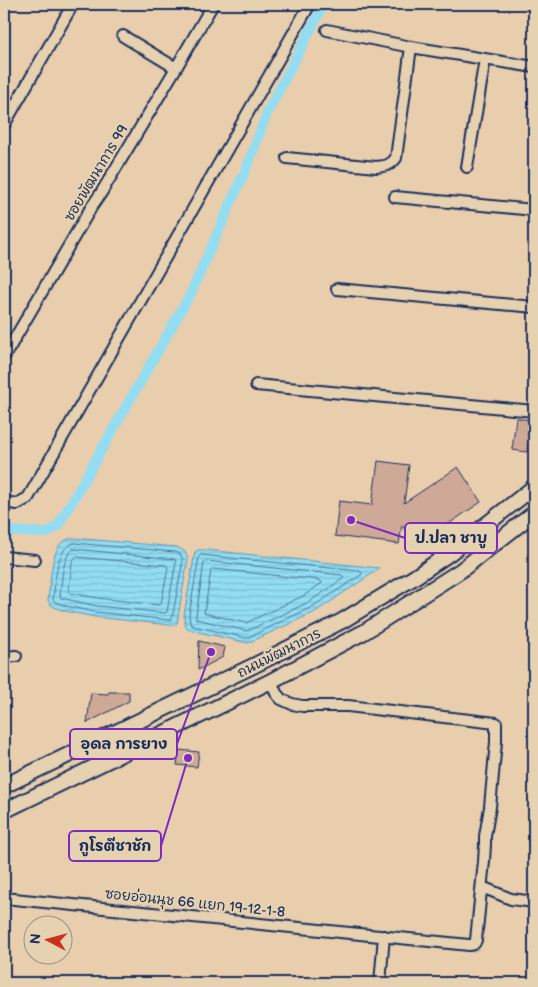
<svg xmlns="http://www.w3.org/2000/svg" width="538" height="987" viewBox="0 0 538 987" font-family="'Balsamiq Sans','Playpen Sans Thai',sans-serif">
<defs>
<pattern id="water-rules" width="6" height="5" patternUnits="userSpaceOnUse" patternTransform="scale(1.25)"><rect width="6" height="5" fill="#92ddf2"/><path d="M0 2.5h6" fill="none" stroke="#7dbed2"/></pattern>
</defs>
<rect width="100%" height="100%" fill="#e8cead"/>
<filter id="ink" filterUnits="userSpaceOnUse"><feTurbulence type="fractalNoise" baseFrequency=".02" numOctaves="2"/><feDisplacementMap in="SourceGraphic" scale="10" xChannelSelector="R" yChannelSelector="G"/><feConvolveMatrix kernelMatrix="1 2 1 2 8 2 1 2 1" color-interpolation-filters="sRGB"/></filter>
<g filter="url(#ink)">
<path fill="url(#water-rules)" stroke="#6297b7" d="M 73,538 L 177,547 L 185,552 L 188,559 L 177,623 L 174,625 L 170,625 L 95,617 L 65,611 L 54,607 L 50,604 L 48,600 C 50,585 51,557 59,546 C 63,541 67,539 73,538 Z
M 198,550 L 206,550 L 379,568 L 376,571 L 315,612 L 248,643 L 189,630 L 185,625 L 184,615 L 195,552 Z"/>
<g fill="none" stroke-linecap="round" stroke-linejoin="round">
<path stroke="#4b7599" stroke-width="1" d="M 74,543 L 175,552 L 181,555 L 183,560 L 172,619 L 169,620 L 95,612 L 66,606 L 55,602 L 53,599 C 56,582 55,548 74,543 Z
M 74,549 L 175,559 L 176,562 L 167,612 L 165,613 L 97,606 L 61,598 L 60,595 C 62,582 62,555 74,549 Z
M 201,555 L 360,571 L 362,573 L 361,575 L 312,607 L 247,638 L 193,626 L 190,623 L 189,615 L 199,557 Z
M 76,557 L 166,565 L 168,568 L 161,604 L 159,605 L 98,598 L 70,593 L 69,590 L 72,562 Z
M 206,561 L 342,575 L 344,578 L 309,602 L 247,631 L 196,619 L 196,615 L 204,563 Z
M 213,569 L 320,580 L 322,583 L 305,595 L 246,623 L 204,613 L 211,571 Z"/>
<path stroke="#92ddf2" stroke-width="10" d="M 4,531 L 47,533 L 58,526 L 191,293 L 249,162 L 267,113 L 324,4"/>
</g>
<path fill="#cfa997" stroke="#1b2f5e" d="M 516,418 L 531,420 L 527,452 L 512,450 Z
M 378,461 L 409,465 L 404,503 L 458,467 L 481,502 L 416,546 L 402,525 L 399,544 L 335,536 L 339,501 L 372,505 Z
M 199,641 L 225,647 L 223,657 L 198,670 Z
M 109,692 L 129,692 L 129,701 L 87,723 L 91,693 L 108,694 Z
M 179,750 L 199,752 L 197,767 L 177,765 Z"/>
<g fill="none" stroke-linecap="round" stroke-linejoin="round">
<defs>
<path id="street" d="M 327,30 L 411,47 L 534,67
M 123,36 L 176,68
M 4,125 L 73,4
M 287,158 L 376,167 C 385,166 390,166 396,158 L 411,47
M 467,167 L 485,59
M 395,197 L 534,210
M 337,289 L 534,307
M 4,357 L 92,206 L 101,193 L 176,68 L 213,4
M 256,385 L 534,411
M 4,502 L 17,504 L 28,498 L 310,4
M 4,557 L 35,560
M 4,657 L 16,656
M 482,887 L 511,899 L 534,902
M 4,898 L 469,945 C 474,945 475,944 476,940 L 484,861 L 485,845 L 485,836 L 490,807 L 496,742 L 496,723 L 348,706 L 302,706 L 292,704 L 281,699 L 276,693 L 271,681
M 380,983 L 384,936"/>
<path id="secondary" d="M 4,786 L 255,665 L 342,621 L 413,578 L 450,553 L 534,487
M 4,811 L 271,681 L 364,632 L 460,571 L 534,513"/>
</defs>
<use href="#street" stroke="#1b2f5e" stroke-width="14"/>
<use href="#secondary" stroke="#1b2f5e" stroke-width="18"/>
<use href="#street" stroke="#e6d2b0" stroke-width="10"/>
<use href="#secondary" stroke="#e6d2b0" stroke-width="14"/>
</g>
</g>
<g text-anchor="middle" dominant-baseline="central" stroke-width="4.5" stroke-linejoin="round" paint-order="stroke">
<g font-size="14" fill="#1b2f5e" stroke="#e6d2b0">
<text transform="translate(96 173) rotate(-59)">ซอยพัฒนาการ 99</text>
<text transform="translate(279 653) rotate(-27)">ถนนพัฒนาการ</text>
<text transform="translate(195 903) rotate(6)">ซอยอ่อนนุช 66 แยก 19-12-1-8</text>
</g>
</g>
<path fill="none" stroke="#7b2cbf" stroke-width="2" d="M351 520L405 538M211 652L177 744M188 758L161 846"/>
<g fill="#7b2cbf" stroke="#e6d2b0" stroke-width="2">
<circle cx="351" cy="520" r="5"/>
<circle cx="211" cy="652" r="5"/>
<circle cx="188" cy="758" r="5"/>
</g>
<g fill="#e6d2b0" stroke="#7b2cbf" stroke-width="2">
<rect x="405" y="523" width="92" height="30" rx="5"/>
<rect x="70" y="729" width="107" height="30" rx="5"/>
<rect x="69" y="831" width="92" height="30" rx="5"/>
</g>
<g font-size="15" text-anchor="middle" font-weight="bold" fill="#1b2f5e">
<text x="451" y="543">ป.ปลา ชาบู</text>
<text x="124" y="749">อุดล การยาง</text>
<text x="115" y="851">กูโรตีชาชัก</text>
</g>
<rect width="538" height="987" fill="none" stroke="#e6d2b0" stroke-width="20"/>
<rect x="10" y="10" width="518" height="967" fill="none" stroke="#1b2f5e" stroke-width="2" filter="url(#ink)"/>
<g transform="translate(48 940) rotate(276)"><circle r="24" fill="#e6d2b0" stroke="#95918f"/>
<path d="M0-4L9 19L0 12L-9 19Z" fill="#c8321e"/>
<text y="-8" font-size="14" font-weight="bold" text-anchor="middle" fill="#1b2f5e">N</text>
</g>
</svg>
